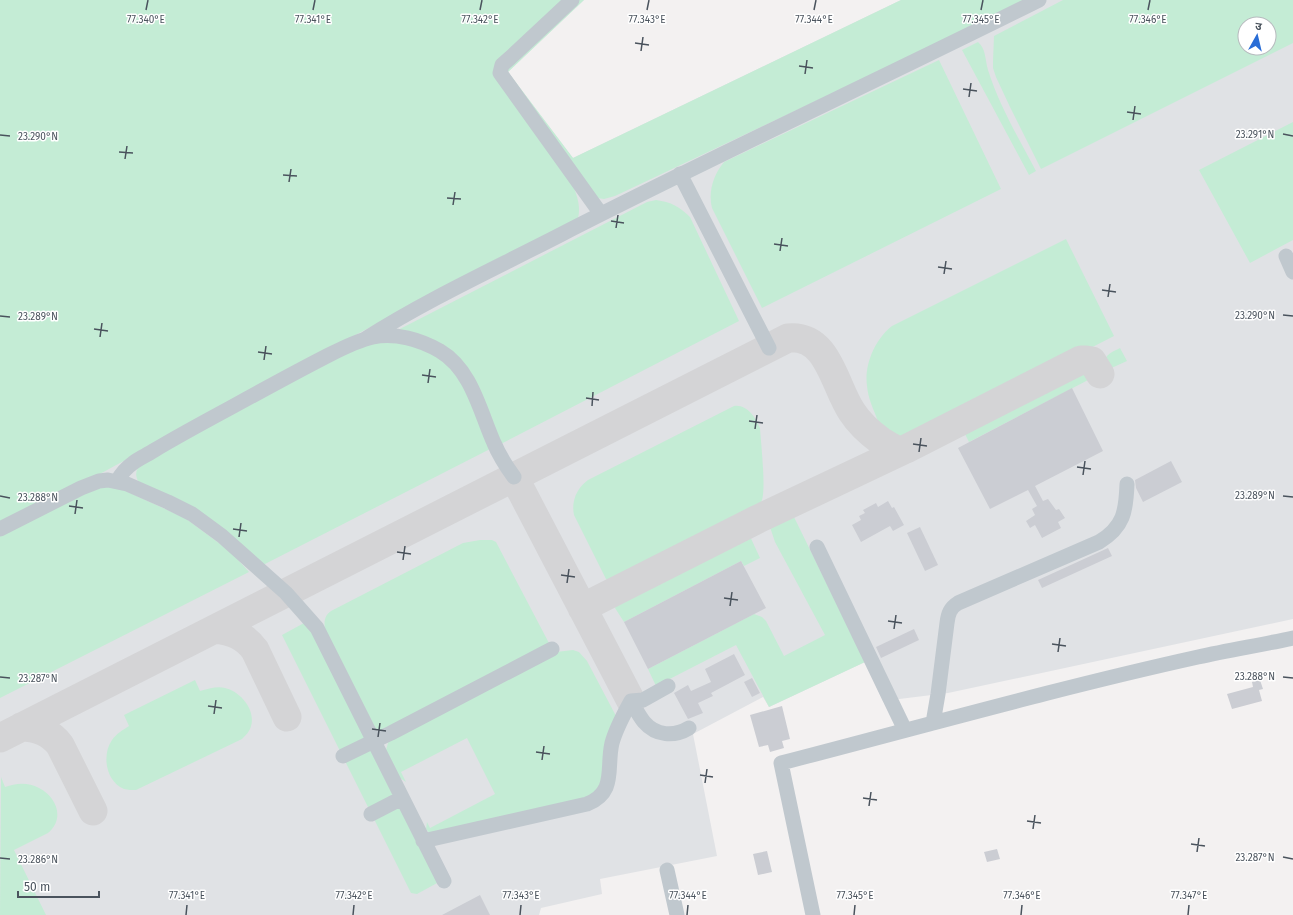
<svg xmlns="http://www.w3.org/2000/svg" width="1293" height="915" viewBox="0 0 1293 915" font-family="'Fira Sans','Noto Sans Devanagari',sans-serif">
<rect width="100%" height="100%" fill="#f3f1f1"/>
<path fill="#e0e2e5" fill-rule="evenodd" d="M 0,0 L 584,0 L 508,72 L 573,158 L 901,0 L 1293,0 L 1293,619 L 948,693 L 883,701 L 865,662 L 769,707 L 763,697 L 693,734 L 717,856 L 600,879 L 602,894 L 541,908 L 539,915 L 0,915 ZM 1245,24 L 1269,24 L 1269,48 L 1245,48 Z"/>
<path fill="#c4ecd5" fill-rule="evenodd" d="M 0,0 L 567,0 L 498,65 L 573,185 C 577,196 581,206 578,218 L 323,352 L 98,475 L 0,525 Z
M 577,0 L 584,0 L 508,72 L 573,158 L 901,0 L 1026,0 L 962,32 L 615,196 L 604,199 L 597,198 L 504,69 Z
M 1063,0 L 1293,0 L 1293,43 L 1041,169 L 1010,107 L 996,77 L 993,68 L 993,61 L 994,36 ZM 1245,24 L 1269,24 L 1269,48 L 1245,48 Z
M 978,42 C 986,49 985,59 988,70 C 999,105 1019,139 1036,171 L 1029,175 L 962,50 Z
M 939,60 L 1001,189 L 762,308 L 712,208 C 708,193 713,175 724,162 Z
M 1293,122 L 1293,240 L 1250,263 L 1199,170 Z
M 656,200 C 671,202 680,207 690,217 L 739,321 L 499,445 L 465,370 L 392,333 L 647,202 Z
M 1066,239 L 1114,336 L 919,436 C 911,438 898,440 889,436 C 882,432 878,422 876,416 C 872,406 868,397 867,386 C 864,365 875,339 892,326 Z
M 368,341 L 415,343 L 456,369 L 492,448 L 263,565 L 138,481 C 134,473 137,468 142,462 Z
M 1120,348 L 1127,361 L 1107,370 C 1100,357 1110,353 1120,348 Z
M 1080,370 L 1086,370 L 1092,378 L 969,442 L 962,428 L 1075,371 Z
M 734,406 C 747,404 756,418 760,428 C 761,444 766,487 762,500 C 757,513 745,519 734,525 L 614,583 L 610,582 L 606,579 L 574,515 C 571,501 577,488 588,480 Z
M 100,486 L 119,488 L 185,518 L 231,552 L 249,572 L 0,698 L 0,534 Z
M 793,515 L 865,662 L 769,707 L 736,645 L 656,686 L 648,669 L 754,614 L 762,617 L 766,621 L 784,656 L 825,635 L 775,542 L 770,527 L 777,522 Z
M 748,532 L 760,558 L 744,566 L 741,561 L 624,622 L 615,608 L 617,602 L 619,599 Z
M 480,540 L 492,540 L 496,542 L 550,645 L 383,731 L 375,728 L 325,630 C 324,622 324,616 331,611 L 463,543 Z
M 304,623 L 309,627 L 366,736 L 342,755 L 282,635 Z
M 573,650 L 579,652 L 587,661 L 616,716 L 604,780 L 589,798 L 431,835 L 426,829 L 427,822 L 430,828 L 495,794 L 467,738 L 401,772 L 406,782 L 400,778 L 386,750 L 388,743 L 392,738 L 556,652 Z
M 195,680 L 200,691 C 208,689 217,686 225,688 C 240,691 256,710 251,726 C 250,731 246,735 242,739 L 136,790 C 132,790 128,790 124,789 C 105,781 102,754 112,740 C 117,733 123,730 129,726 L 124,715 Z
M 370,749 L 393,795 L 370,811 L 344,759 Z
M 1,777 L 5,787 C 16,783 28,782 39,788 C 57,797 65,819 48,833 L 14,850 L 46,915 L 0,915 Z
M 398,805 L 439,882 L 417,894 L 411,893 L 373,817 Z"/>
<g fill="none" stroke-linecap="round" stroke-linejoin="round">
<path stroke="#d4d4d6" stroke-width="29" d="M 514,477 L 631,701
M 582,608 L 758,519 L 906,449
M 215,629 C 232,631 245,636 255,650 L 287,717
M 21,727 C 37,727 50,732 60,745 L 93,811
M 0,738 L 788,338 C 829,334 834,386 852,412 C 859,423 870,433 881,441 C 889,446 896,452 906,449 L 1081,360 L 1086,360 L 1092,361 L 1100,374"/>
</g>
<path fill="#cbcdd3" d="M 1072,388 L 1103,451 L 1035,486 L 1043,501 L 1048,499 L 1056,510 L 1059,509 L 1065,518 L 1058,522 L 1061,528 L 1042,538 L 1035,525 L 1030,528 L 1026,521 L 1035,515 L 1032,509 L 1037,506 L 1028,490 L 990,509 L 958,448 Z
M 1171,461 L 1182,482 L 1143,502 L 1136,488 L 1135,480 Z
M 888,501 L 892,508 L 894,507 L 904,525 L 893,531 L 890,526 L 861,542 L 852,525 L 861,520 L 859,516 L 865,513 L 863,510 L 876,503 L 878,507 Z
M 920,527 L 938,565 L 925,571 L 907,533 Z
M 1108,548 L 1112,556 L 1042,588 L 1038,580 Z
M 741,561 L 766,608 L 648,669 L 624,622 Z
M 914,629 L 919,640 L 881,658 L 876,647 Z
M 734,654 L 745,675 L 711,693 L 713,696 L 698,703 L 703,713 L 688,719 L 674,693 L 688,685 L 691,691 L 711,682 L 705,669 Z
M 752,678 L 760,693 L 752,697 L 744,682 Z
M 1260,680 L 1263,689 L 1259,690 L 1262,701 L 1232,709 L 1227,694 L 1253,687 L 1252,682 Z
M 782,706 L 790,739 L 782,741 L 784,748 L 770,752 L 768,745 L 759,747 L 750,715 Z
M 997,849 L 1000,859 L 987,862 L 984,852 Z
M 767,851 L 772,872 L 758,875 L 753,854 Z
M 480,895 L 490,915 L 442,915 Z"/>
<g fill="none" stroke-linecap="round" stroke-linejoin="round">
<path stroke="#c0c8ce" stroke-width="15" d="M 572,0 L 510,58 L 502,65 L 500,73 L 601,214
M 680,174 L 769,348
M 1286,256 L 1293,272
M 365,339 C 428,299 496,268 562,234 C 720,153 881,79 1039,0
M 117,481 C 121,474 126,468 133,463 C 139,458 147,455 153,451 C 178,436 204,422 230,408 C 261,391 292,374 323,358 C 339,350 355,341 373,337 C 395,332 421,340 440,351 C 472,370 480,412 494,443 C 499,455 506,466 514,477
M 0,529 L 81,488 L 99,481 L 108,480 L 127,484 L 168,502 L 192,514 L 222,536 L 286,593 L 317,628 L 444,881
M 817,547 L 905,730
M 631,701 C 635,708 639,716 644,722 C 656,736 674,737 689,728
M 631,701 L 643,700 L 668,686
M 933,723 L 938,694 L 947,623 C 948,614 950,608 958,603 L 1099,542 C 1124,527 1126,511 1127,484
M 343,756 L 374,741 L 391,733 L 552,649
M 371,814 L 402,798
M 423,841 L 587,804 C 617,792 606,768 612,743 C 616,728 624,714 631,701
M 667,870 L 677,915
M 813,915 L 781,763 C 920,727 1058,688 1198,657 C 1229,650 1261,645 1293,638"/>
</g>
<path fill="none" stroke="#4a535d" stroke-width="1.5" d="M 146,10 L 148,0M 313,10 L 315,0M 480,10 L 482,0M 647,10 L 649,0M 814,10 L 816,0M 981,10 L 983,0M 1148,10 L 1150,0M 635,43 L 649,45M 641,51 L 643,37M 799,66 L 813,68M 805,74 L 807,60M 963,89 L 977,91M 969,97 L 971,83M 1127,112 L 1141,114M 1133,120 L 1135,106M 1283,134 L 1293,136M 0,135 L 10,136M 119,152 L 133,153M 125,159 L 127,146M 283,175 L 297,176M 289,182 L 291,169M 447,198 L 461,199M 453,205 L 455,192M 611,221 L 624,223M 616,228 L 618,215M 774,244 L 788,246M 780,251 L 782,238M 938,267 L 952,269M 944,274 L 946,261M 1102,290 L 1116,292M 1108,297 L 1110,284M 1283,315 L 1293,316M 0,316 L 10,317M 94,329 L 108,331M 100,337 L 102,323M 258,352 L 272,354M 264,360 L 266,346M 422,375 L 436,377M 428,383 L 430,369M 586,398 L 599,400M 592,406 L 593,392M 749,421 L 763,423M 755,429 L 757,415M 913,444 L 927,446M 919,452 L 921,438M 1077,467 L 1091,469M 1083,475 L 1085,461M 0,496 L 10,498M 1283,496 L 1293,497M 69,506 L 83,508M 75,514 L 77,500M 233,529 L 247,531M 239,537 L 241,523M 397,552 L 411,554M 403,560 L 405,546M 561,575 L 575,577M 567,583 L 569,569M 724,598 L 738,600M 730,606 L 732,592M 888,621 L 902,623M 894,629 L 896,615M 1052,644 L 1066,646M 1058,652 L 1060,638M 0,677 L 10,678M 1283,677 L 1293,678M 208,706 L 222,708M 214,714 L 216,700M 372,729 L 386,731M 378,737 L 380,723M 536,752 L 550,754M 542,760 L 544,746M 700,775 L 713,777M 705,783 L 707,769M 863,798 L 877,800M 869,806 L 871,792M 1027,821 L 1041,823M 1033,829 L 1035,815M 1191,844 L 1205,846M 1197,852 L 1199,838M 1283,857 L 1293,859M 0,858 L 10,859M 186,915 L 187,905M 353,915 L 354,905M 520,915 L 521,905M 687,915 L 688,905M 854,915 L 855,905M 1021,915 L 1022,905M 1188,915 L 1189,905"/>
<g font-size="10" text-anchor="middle" fill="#4a535d" stroke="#fff" stroke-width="3" stroke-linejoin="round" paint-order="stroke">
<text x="146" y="23">77.340°E</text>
<text x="313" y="23">77.341°E</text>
<text x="480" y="23">77.342°E</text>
<text x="647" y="23">77.343°E</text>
<text x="814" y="23">77.344°E</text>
<text x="981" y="23">77.345°E</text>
<text x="1148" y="23">77.346°E</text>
<text x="1255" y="138">23.291°N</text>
<text x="38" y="140">23.290°N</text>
<text x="1255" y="319">23.290°N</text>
<text x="38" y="320">23.289°N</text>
<text x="1255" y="499">23.289°N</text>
<text x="38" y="501">23.288°N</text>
<text x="1255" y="680">23.288°N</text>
<text x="38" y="682">23.287°N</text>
<text x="1255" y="861">23.287°N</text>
<text x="38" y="863">23.286°N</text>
<text x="187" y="899">77.341°E</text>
<text x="354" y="899">77.342°E</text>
<text x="521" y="899">77.343°E</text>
<text x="688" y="899">77.344°E</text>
<text x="855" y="899">77.345°E</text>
<text x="1022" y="899">77.346°E</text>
<text x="1189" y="899">77.347°E</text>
</g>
<g transform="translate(1257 36) rotate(8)"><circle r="19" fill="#ffffff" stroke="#b7babe"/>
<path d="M0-3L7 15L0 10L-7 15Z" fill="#296dd6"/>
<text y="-6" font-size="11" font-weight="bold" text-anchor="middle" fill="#4a535d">उ</text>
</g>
<path d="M18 891v6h81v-6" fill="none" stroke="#4a535d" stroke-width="2"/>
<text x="24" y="891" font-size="12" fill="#4a535d" stroke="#ffffff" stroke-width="3" paint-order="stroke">50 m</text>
</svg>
